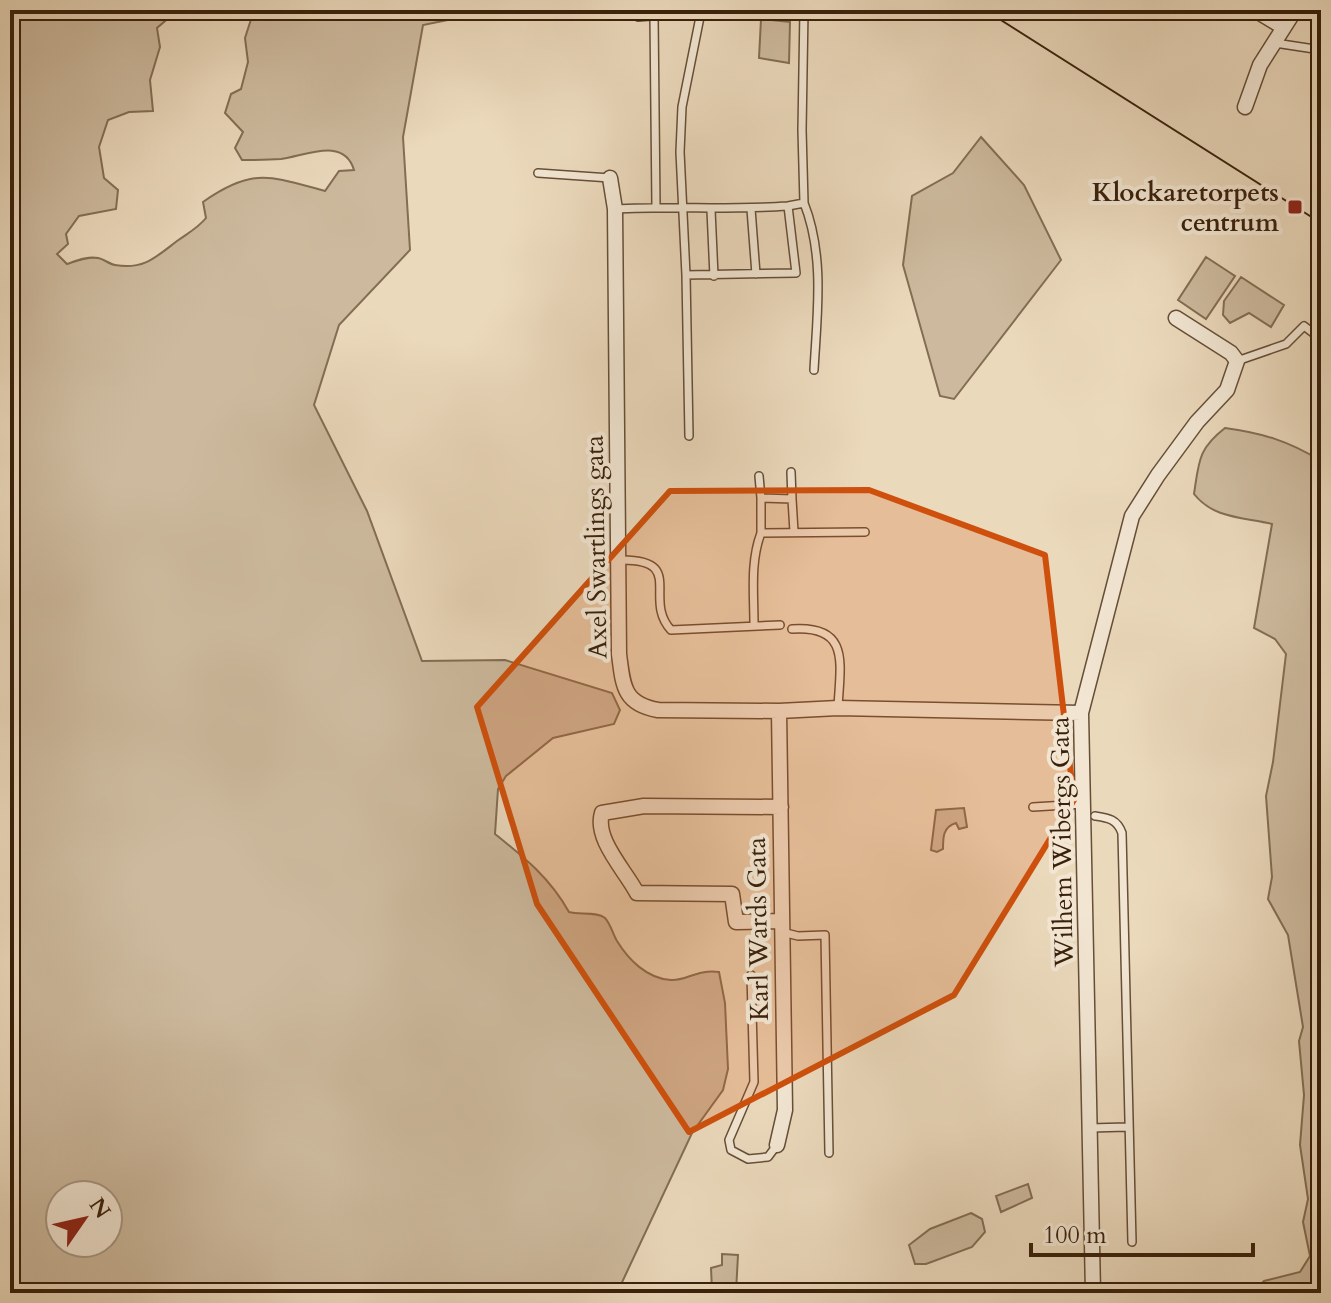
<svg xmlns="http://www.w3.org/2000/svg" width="1331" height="1303" viewBox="0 0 1331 1303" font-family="Cardo,serif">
<rect width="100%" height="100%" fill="#ebd9bc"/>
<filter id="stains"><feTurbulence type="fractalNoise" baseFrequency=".0025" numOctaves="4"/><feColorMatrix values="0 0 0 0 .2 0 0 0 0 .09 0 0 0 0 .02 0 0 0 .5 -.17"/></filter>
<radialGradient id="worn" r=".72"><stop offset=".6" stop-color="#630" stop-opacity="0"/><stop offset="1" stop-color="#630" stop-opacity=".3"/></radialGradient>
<path fill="#cdba9e" stroke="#836d54" stroke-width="2" fill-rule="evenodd" d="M 10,10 L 178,10 L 157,28 L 160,47 L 150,80 L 153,111 L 129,112 L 108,120 L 99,147 L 104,178 L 118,190 L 116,209 L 79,216 L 66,234 L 68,244 L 57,254 L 67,264 C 76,261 87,256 98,258 C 104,259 109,264 115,265 C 144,270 156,257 177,241 C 188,233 198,228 206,218 L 203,202 C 253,167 270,176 325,191 L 339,171 L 354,170 C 344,136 305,156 281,159 C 268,160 255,160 242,160 L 235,148 L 243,132 L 225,113 L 231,94 L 241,89 L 248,62 L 245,38 L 254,10 L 497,10 L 423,25 L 403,137 L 410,250 L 339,325 L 314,405 L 367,511 L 422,661 L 505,660 L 612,693 L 620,710 L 614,724 L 553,738 L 506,776 L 498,789 L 495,834 C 525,858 550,878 569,912 C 579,915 597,911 605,918 C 610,923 613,934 617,941 C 628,959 647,979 671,980 C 686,981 697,969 719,972 L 725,1003 L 728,1069 L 723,1090 L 692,1133 L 617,1293 L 10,1293 ZM 108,1195 L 108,1243 L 60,1243 L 60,1195 Z
M 761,19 L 790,22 L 789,63 L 759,58 Z
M 981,137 L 1024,185 L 1061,260 L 954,399 L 940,396 L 903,265 L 912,196 L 953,173 Z
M 1206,257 L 1235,276 L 1206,319 L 1178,300 Z
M 1241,277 L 1284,305 L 1271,327 L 1249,313 L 1230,323 L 1223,315 L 1224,301 Z
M 1225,428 C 1262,433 1289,441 1321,461 L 1321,1293 L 1253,1293 L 1264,1281 L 1300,1272 L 1310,1256 L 1303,1222 L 1308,1199 L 1300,1145 L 1304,1095 L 1299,1041 L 1303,1027 L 1288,935 L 1268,899 L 1272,877 L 1266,796 L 1273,762 L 1286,654 L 1275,639 L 1254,628 L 1272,524 C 1243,517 1214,519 1194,494 C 1199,461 1198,449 1225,428 Z
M 964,808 L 967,827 L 959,829 L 956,823 C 943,827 943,837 943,849 L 937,852 L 931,850 L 936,810 Z
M 1028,1184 L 1032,1198 L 1001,1212 L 996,1196 Z
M 971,1213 L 982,1219 L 985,1232 L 972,1247 L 926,1264 L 915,1264 L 909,1245 L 930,1229 Z
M 722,1254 L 738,1255 L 736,1292 L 703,1293 L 704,1290 L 712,1291 L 711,1268 L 722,1265 Z"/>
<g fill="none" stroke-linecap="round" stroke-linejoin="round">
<defs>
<path id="service" d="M 701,10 L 787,10
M 654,16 L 656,207
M 1275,43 L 1321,50
M 538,173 L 610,178
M 804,203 L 802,130 L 804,10
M 788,206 L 804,203 C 825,256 817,315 814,370
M 615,209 C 673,206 730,210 788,206 L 796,273 L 686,275 L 680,152 L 682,107 L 701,12 L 638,17
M 751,209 L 756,274
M 711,210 L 714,276
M 686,275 L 689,436
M 1237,361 L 1286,344 L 1304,326 L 1321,339
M 759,476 L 761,498
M 792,499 L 794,532
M 761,533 L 761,498 L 792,499 L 791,472
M 620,560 C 687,559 642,599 671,630 L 780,625
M 754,625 C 754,594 750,562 761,533 L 865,532
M 792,629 C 851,625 840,664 838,708
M 1033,807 L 1083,804
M 1095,816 C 1108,818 1117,819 1122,833 L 1132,1242
M 782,932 L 798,936 L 825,935 L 829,1153
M 751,975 L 754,1082 L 729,1140 L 731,1150 L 748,1159 L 768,1157 L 777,1145
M 1090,1128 L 1127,1127"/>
<path id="minor" d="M 1255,10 L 1283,27
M 1245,107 L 1260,65 L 1295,10
M 610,178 L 615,209 L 619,654 C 623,685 623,704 658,710 L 779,711 L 838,708 L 1081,713
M 781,807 L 644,806 L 602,813 C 594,839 625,870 637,893 L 732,894 L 736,922 L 782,921
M 777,1145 L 785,1110 L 779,711
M 1093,1293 L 1081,713 L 1132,516 L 1158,475 L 1197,422 L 1227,390 L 1237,361 L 1231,353 L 1176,318"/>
</defs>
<use href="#service" stroke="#664e37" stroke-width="10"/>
<use href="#minor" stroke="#664e37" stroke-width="17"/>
<use href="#service" stroke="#f2e6d3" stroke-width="7"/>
<use href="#minor" stroke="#f2e6d3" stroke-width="14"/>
<path stroke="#39200b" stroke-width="2" d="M 985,10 L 1321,223"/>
</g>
<path fill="#ce500c" fill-opacity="0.2" stroke="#ce500c" stroke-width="6" stroke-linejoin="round" d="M 869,490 L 1045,555 L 1074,800 L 954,995 L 689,1132 L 537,904 L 477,707 L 670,491 Z"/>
<rect fill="#8f2418" stroke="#f2e6d3" stroke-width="3" x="1287" y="199" width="16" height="16" rx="4"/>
<g text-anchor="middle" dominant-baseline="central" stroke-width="8" stroke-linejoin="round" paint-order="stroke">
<g font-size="26" font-weight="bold" fill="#39200b" stroke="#f2e6d3" text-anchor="end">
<text x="1279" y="192">Klockaretorpets<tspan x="1279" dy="30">centrum</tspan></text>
</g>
<g font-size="26" fill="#39200b" stroke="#f2e6d3">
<text transform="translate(596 547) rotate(-91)">Axel Swartlings gata</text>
<text transform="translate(1062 842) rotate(-91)">Wilhem Wibergs Gata</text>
<text transform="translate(758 929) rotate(-91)">Karl Wards Gata</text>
</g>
</g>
<rect width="1331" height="1303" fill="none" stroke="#ebd9bc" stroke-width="40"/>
<rect x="12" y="12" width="1307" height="1279" fill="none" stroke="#39200b" stroke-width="4"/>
<rect x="20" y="20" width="1291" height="1263" fill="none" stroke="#39200b" stroke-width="2"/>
<g transform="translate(84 1219) rotate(56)"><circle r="38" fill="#f2e6d3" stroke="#a89783" stroke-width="2"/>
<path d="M0-6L14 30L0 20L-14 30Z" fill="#8f2418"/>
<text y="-12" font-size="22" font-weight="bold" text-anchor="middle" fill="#39200b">N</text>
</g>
<path d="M1031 1243v12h222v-12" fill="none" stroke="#39200b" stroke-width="4"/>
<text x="1043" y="1243" font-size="24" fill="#39200b" stroke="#f2e6d3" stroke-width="6" paint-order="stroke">100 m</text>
<rect width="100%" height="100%" filter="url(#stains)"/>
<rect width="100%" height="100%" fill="url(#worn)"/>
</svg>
